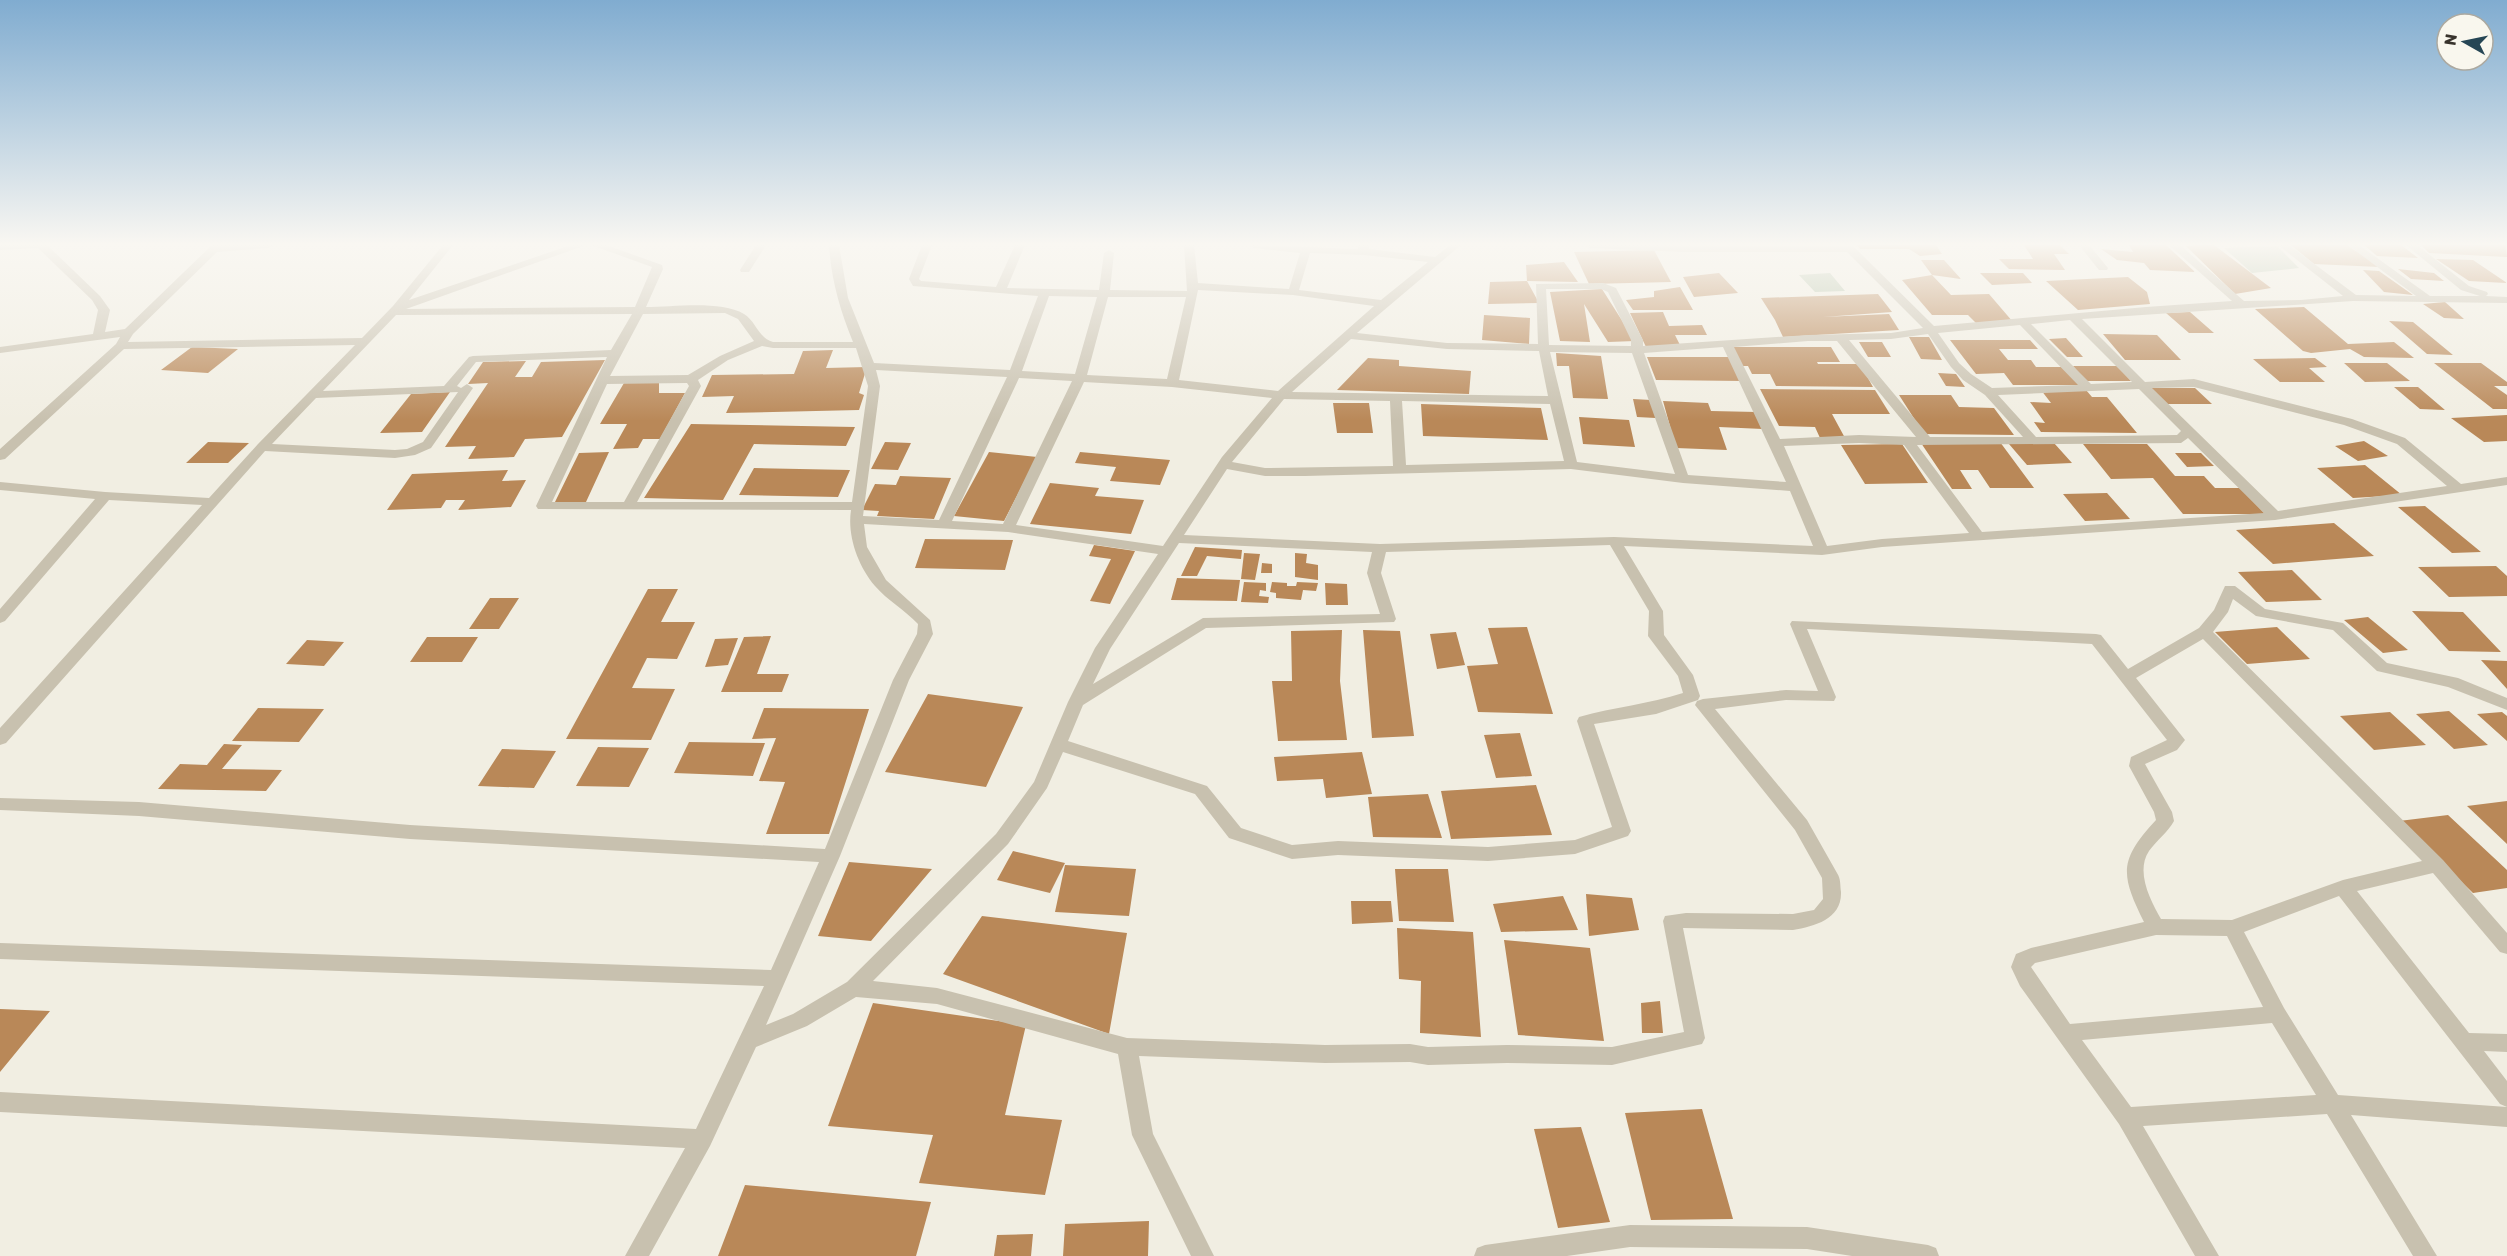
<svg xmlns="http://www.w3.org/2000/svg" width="2507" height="1256" viewBox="0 0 2507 1256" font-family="Rubik,sans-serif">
<rect width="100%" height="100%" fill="#f1eee2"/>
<path fill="#afbfa3" d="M 2277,246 L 2299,268 L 2252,273 L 2224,248 Z
M 1830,273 L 1845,291 L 1815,292 L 1799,275 Z"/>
<path fill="#b98858" d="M 1857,245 L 1936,245 L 1942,254 L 1920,256 L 1909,249 L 1860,249 Z
M 2024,245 L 2060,245 L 2069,254 L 2054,254 L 2065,270 L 2009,269 L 1999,259 L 2033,259 Z
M 2129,245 L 2166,245 L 2195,272 L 2150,270 L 2144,263 L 2117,260 L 2101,249 L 2133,252 Z
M 2199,245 L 2214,245 L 2271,288 L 2235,294 L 2186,246 Z
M 2291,245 L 2347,245 L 2380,267 L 2314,264 Z
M 2364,245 L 2401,245 L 2418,258 L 2377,256 Z
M 2421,245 L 2506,245 L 2507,257 L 2429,253 Z
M 1654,250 L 1671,282 L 1589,284 L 1574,252 Z
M 2436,259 L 2473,260 L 2507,283 L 2469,281 Z
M 1921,260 L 1944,260 L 1961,279 L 1932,275 L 1951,295 L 1989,294 L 2013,322 L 1978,325 L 1968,315 L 1932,315 L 1902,280 L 1932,275 Z
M 1564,262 L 1578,282 L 1527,281 L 1526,265 Z
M 2398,269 L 2434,273 L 2444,281 L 2411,279 Z
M 2363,270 L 2379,271 L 2413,295 L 2384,292 Z
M 1719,273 L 1738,293 L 1694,297 L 1683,277 Z
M 1980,273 L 2023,273 L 2032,283 L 1992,285 Z
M 2128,277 L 2147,292 L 2150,304 L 2078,310 L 2046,281 Z
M 1527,281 L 1539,303 L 1488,304 L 1490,282 Z
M 1680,287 L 1693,310 L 1633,310 L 1626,300 L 1654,297 L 1654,291 Z
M 1602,289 L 1635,341 L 1608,342 L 1584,304 L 1590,342 L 1560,341 L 1550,292 Z
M 1878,294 L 1892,312 L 1823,317 L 1889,314 L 1899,330 L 1783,337 L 1775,320 L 1761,298 Z
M 2445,302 L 2464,319 L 2444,318 L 2423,304 Z
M 2304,307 L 2348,344 L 2394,342 L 2414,358 L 2364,357 L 2350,349 L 2311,353 L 2303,351 L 2255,309 Z
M 1663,312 L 1669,326 L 1702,325 L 1707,335 L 1675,335 L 1681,347 L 1646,347 L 1630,313 Z
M 2190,312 L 2214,333 L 2189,333 L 2166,313 Z
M 1484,315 L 1530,318 L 1529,344 L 1482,340 Z
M 2389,321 L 2413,322 L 2453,355 L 2427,354 Z
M 2103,334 L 2157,335 L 2181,360 L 2125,360 Z
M 1909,337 L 1929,337 L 1942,360 L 1921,359 Z
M 2066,338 L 2083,357 L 2067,357 L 2049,339 Z
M 1950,340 L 2030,340 L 2038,349 L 1999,349 L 2008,360 L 2031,360 L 2036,367 L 2064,367 L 2080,385 L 2013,385 L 2004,373 L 1976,374 Z
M 1859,342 L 1882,342 L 1891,357 L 1868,357 Z
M 192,347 L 238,349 L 208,373 L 161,370 Z
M 1733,347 L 1831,347 L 1840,362 L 1817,362 L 1818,364 L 1860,364 L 1873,387 L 1776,386 L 1770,374 L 1752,374 L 1748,366 L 1742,366 Z
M 833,350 L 826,368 L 867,367 L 859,393 L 864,395 L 859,410 L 726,413 L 734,396 L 702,397 L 712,375 L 794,374 L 803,351 Z
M 1556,353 L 1601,356 L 1608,399 L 1573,398 L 1569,366 L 1557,366 Z
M 1647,357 L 1731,357 L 1744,381 L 1656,380 Z
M 1368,358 L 1399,360 L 1399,366 L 1471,371 L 1469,394 L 1337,390 Z
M 2315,358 L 2327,367 L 2309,368 L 2325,382 L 2280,382 L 2253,359 Z
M 605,360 L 562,437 L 525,439 L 514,457 L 468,459 L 476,446 L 445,447 L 488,383 L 468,384 L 483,362 L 526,361 L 515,377 L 532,377 L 541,362 Z
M 2344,363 L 2387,363 L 2410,381 L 2365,382 Z
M 2434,363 L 2481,363 L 2507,382 L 2507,386 L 2494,386 L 2507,395 L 2507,409 L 2493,409 Z
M 2073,366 L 2117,366 L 2131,381 L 2086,381 Z
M 1938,373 L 1956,374 L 1965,387 L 1946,386 Z
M 624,383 L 659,383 L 659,393 L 685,393 L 660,439 L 643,439 L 638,448 L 613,449 L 627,424 L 600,424 Z
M 2394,387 L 2418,387 L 2445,410 L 2420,409 Z
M 2151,388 L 2195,388 L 2212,404 L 2166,404 Z
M 1760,389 L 1875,390 L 1890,414 L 1832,414 L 1845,438 L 1820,438 L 1815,427 L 1779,426 Z
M 2041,390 L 2086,390 L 2092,397 L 2107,397 L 2137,433 L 2041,432 L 2034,422 L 2045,423 L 2030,402 L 2051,403 Z
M 450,392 L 422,432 L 380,433 L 411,394 Z
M 1899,395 L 1951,395 L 1959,407 L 1994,408 L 2014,435 L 1924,434 Z
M 1633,399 L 1651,400 L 1656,418 L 1637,417 Z
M 1663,401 L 1708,403 L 1711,411 L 1757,412 L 1763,429 L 1719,427 L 1727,450 L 1676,448 Z
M 1333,403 L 1369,403 L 1373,433 L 1337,433 Z
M 1421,404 L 1541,408 L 1548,440 L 1423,436 Z
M 2507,415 L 2507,441 L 2484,442 L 2451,418 Z
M 1579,417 L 1629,420 L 1635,447 L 1583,444 Z
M 691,424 L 855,427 L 846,446 L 754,444 L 723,500 L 644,498 Z
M 2364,441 L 2388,456 L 2358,461 L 2335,446 Z
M 208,442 L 249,443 L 228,463 L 186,463 Z
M 885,442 L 911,443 L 898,470 L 871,469 Z
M 2000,442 L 2034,488 L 1990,488 L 1978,470 L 1960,470 L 1972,489 L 1952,489 L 1921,443 Z
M 2054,443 L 2072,463 L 2027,465 L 2009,444 Z
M 1902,444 L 1928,483 L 1865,484 L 1841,445 Z
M 2083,444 L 2147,444 L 2175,476 L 2204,476 L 2215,488 L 2240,488 L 2265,514 L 2183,514 L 2153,478 L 2111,479 Z
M 609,452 L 586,502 L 554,504 L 579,453 Z
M 989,452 L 1037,457 L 1004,521 L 954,516 Z
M 1080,452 L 1170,460 L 1160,485 L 1110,481 L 1116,467 L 1075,463 Z
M 2175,453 L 2201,453 L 2214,466 L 2187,467 Z
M 2365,465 L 2402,495 L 2353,498 L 2317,468 Z
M 754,468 L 850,470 L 838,497 L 739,495 Z
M 508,470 L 502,481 L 526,480 L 511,507 L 458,510 L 465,500 L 446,500 L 441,508 L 387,510 L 412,474 Z
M 900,476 L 951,478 L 934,519 L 877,516 L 879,511 L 862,510 L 875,484 L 896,485 Z
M 1050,483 L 1099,488 L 1095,496 L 1144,500 L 1131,534 L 1030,524 Z
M 2107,493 L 2130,519 L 2085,521 L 2063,494 Z
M 2425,506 L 2481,552 L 2452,553 L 2398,507 Z
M 2334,523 L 2374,556 L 2273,564 L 2236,530 Z
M 925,539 L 1013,540 L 1005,570 L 915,568 Z
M 1094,545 L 1135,551 L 1110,604 L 1090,601 L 1111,559 L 1089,556 Z
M 1195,547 L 1242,550 L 1241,559 L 1207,556 L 1197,576 L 1181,576 Z
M 1244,553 L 1260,554 L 1255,580 L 1241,579 Z
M 1295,553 L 1307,554 L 1306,563 L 1318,565 L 1318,580 L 1295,577 Z
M 1262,563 L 1272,564 L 1272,573 L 1261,573 Z
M 2496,566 L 2507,576 L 2507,596 L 2449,597 L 2418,567 Z
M 2292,570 L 2322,600 L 2266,602 L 2238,572 Z
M 1177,578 L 1240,580 L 1237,601 L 1171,600 Z
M 1244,582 L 1266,583 L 1266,591 L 1260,590 L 1259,596 L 1269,597 L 1268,603 L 1241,602 Z
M 1272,582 L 1287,583 L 1287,586 L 1296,586 L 1297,582 L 1318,583 L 1316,591 L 1303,590 L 1301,600 L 1276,598 L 1276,593 L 1270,592 Z
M 1325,583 L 1347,584 L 1348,605 L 1326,605 Z
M 648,589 L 678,589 L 661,622 L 695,622 L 677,659 L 647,658 L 632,688 L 675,689 L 651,740 L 566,739 Z
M 490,598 L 519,598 L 499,629 L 469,629 Z
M 2412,611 L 2463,612 L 2501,652 L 2449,651 Z
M 2368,617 L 2408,650 L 2383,653 L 2344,620 Z
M 1527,627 L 1553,714 L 1478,712 L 1467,666 L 1498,664 L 1488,628 Z
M 2277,627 L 2310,659 L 2247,664 L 2215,632 Z
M 1342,630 L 1340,681 L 1347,740 L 1278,741 L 1272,681 L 1292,681 L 1291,631 Z
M 1363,630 L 1400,631 L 1414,736 L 1372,738 Z
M 1456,632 L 1465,665 L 1437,669 L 1430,634 Z
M 771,636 L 757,674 L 789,674 L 782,692 L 721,692 L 744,637 Z
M 427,637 L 478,637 L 462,662 L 410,662 Z
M 738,638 L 728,665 L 705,667 L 715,639 Z
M 307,640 L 344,642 L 324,666 L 286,664 Z
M 2481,660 L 2507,661 L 2507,689 Z
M 928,694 L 1023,707 L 986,787 L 885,772 Z
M 258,708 L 324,709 L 299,742 L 232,741 Z
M 764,708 L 869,709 L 829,834 L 766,834 L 785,782 L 759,781 L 776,738 L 752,739 Z
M 2449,711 L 2488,745 L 2454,749 L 2416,714 Z
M 2390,712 L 2426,745 L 2374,750 L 2340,716 Z
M 2502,712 L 2507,716 L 2507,741 L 2477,714 Z
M 1520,733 L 1532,776 L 1496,778 L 1484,735 Z
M 689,742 L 765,743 L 753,776 L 674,773 Z
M 224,744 L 242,745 L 222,769 L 282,770 L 266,791 L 158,789 L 180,764 L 207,765 Z
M 598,747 L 649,748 L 629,787 L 576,786 Z
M 502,749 L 556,751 L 534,788 L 478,786 Z
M 1362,752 L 1372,794 L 1326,798 L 1323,779 L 1277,781 L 1274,757 Z
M 1536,785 L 1552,835 L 1451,839 L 1441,791 Z
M 1428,794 L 1442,838 L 1373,837 L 1368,797 Z
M 2507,801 L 2507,844 L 2467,806 Z
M 2448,815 L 2507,870 L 2507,888 L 2473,893 L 2399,821 Z
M 1013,851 L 1065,863 L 1050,893 L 997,880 Z
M 849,862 L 932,869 L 871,941 L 818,936 Z
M 1065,865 L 1136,869 L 1129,916 L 1055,912 Z
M 1395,869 L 1448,869 L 1454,922 L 1399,921 Z
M 1586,894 L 1632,898 L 1639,930 L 1589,936 Z
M 1563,896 L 1578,930 L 1501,932 L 1493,904 Z
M 1351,901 L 1391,901 L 1393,922 L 1352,924 Z
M 982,916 L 1127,933 L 1109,1034 L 943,974 Z
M 1397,928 L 1473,932 L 1481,1037 L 1420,1033 L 1421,981 L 1399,979 Z
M 1504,940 L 1590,948 L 1604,1041 L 1518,1035 Z
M 1660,1001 L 1663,1033 L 1642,1033 L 1641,1003 Z
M 873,1003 L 1026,1025 L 1005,1115 L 1062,1120 L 1045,1195 L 919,1183 L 933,1135 L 828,1126 Z
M 0,1009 L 50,1011 L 0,1072 Z
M 1702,1109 L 1733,1219 L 1651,1220 L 1625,1113 Z
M 1581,1127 L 1610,1222 L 1558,1228 L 1534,1129 Z
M 745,1185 L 931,1202 L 916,1256 L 718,1256 Z
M 1149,1221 L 1148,1256 L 1063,1256 L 1065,1224 Z
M 1033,1234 L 1031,1256 L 994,1256 L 997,1235 Z"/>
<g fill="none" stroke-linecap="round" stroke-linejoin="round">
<path fill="#c8c1af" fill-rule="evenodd" d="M 0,245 L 47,245 L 100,296 L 110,310 L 105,332 L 125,329 L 212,245 L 273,245 L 268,248 L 217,252 L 133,334 L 128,342 L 362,338 L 393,306 L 443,245 L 453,245 L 409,300 L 571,245 L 586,245 L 406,309 L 635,307 L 652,267 L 591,245 L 606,245 L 662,265 L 663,269 L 646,307 C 673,307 721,300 744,314 C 756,321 758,338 773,342 L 853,342 C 840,310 831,279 829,245 L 839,245 L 848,298 L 874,363 L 1010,370 L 1038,296 L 913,286 L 909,279 L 922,245 L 932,245 L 919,279 L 921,281 L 996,287 L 1015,245 L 1025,245 L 1007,288 L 1099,290 L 1104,253 L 1109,250 L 1114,253 L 1110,290 L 1187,291 L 1184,245 L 1194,245 L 1198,283 L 1289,289 L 1300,253 L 1254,248 L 1249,245 L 1358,249 L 1358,245 L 1368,245 L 1369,249 L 1435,257 L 1450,245 L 1461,245 L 1357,333 L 1447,343 L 1538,344 L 1536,284 L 1603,283 L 1616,288 L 1643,340 L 1643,346 L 1808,335 L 1891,333 L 1923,328 L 1847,252 L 1685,252 L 1590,248 L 1585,245 L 1850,246 L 1854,247 L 1934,326 L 2146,307 L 2232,301 L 2169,245 L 2180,245 L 2244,301 L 2301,300 L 2343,296 L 2278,245 L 2289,245 L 2356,295 L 2416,296 L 2348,245 L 2359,245 L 2430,296 L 2480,296 L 2461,290 L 2406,245 L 2417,245 L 2469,286 L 2487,292 L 2488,294 L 2486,296 L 2507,297 L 2507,303 L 2353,301 L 2082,319 L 2145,382 L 2194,379 L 2352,419 L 2405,438 L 2461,484 L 2507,477 L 2507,485 L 2275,520 L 1882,547 L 1822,555 L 1624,546 L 1663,611 L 1664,635 L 1693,675 L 1700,696 L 1698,700 L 1656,714 L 1594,724 L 1631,831 L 1628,836 L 1575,854 L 1488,861 L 1338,855 L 1292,859 L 1229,838 L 1195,794 L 1063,752 L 1047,788 L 1008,844 L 873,981 L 937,988 L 1127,1038 L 1325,1045 L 1410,1044 L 1428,1047 L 1507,1045 L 1612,1047 L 1684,1032 L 1663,921 L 1665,916 L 1686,913 L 1793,914 L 1814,910 L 1823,899 L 1822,878 L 1795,830 L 1695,705 L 1697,701 L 1703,699 L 1786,690 L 1818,691 L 1790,624 L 1792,621 L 2096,634 L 2101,635 L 2128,669 L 2199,628 L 2214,610 L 2225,586 L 2235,586 L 2265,609 L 2343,623 L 2387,663 L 2458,678 L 2507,698 L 2507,710 L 2448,687 L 2377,671 L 2333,630 L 2256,616 L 2233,599 L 2228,612 L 2213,632 L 2443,860 L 2507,933 L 2507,954 L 2500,952 L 2433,873 L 2357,891 L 2469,1033 L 2507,1034 L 2507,1052 L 2484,1051 L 2507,1081 L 2507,1107 L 2500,1104 L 2339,896 L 2244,932 L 2284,1008 L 2338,1095 L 2507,1107 L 2507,1127 L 2351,1115 L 2437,1256 L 2413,1256 L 2327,1114 L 2143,1126 L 2219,1256 L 2195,1256 L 2119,1124 L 2020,986 L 2011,967 L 2016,954 L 2031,948 L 2144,922 C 2120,874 2119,860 2156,820 L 2154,812 L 2129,766 L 2131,757 L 2167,740 L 2092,644 L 1807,629 L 1836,697 L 1834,701 L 1786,700 L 1715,709 L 1807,820 L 1837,873 C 1841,879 1840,885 1841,892 C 1842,919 1815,926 1793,930 L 1683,928 L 1705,1038 L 1702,1044 L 1612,1065 L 1507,1063 L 1428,1065 L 1410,1062 L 1325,1063 L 1139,1056 L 1153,1134 L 1214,1256 L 1191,1256 L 1132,1135 L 1118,1054 L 937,1004 L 856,997 L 807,1026 L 756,1047 L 710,1146 L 649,1256 L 625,1256 L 685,1148 L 0,1112 L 0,1092 L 696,1129 L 764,986 L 0,959 L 0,943 L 771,970 L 819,862 L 410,839 L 139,816 L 0,810 L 0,798 L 139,802 L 410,825 L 825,849 L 893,680 L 917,634 L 918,624 C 905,610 887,600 875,586 C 858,566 847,536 851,510 L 538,509 L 536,506 L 607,357 L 476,362 L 457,386 L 461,388 L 467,384 L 473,388 L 431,448 L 415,455 L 395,458 L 265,451 L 6,743 L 0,745 L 0,728 L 202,505 L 109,500 L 5,621 L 0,623 L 0,609 L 95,499 L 0,490 L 0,482 L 105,492 L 209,498 L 258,444 L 355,345 L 124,349 L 5,459 L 0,460 L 0,449 L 116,344 L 120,337 L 0,353 L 0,347 L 93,334 L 98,310 L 92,300 L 38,248 L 0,250 ZM 1310,253 L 1364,255 L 1428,262 L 1381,300 L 1299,290 ZM 1546,289 L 1601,289 L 1608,292 L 1631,340 L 1631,346 L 1549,345 ZM 1198,290 L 1293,295 L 1374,306 L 1278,391 L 1179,380 ZM 1049,296 L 1097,297 L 1075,374 L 1022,371 ZM 1108,297 L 1186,297 L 1167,379 L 1087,375 ZM 725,313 L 738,319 L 754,341 L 720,356 L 688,375 L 610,376 L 643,314 ZM 632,314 L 611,350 L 473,356 L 469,357 L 444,386 L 323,391 L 396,315 ZM 2070,320 L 2132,382 L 2091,384 L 2031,324 ZM 2020,325 L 2078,385 L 1992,388 L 1971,374 L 1959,363 L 1938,333 ZM 1928,334 L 1951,367 L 1963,380 L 1985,395 L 2023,437 L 1930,437 L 1849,340 L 1891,339 ZM 1351,339 L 1447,349 L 1539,351 L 1548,396 L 1292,392 ZM 1808,341 L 1837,341 L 1916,437 L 1859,435 L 1780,439 L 1734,347 ZM 762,346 L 773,348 L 856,348 L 868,386 L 852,502 L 637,502 L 701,386 L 698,380 L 728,360 ZM 1723,347 L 1786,482 L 1688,475 L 1644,353 ZM 1550,352 L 1632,353 L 1675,474 L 1577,462 ZM 876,370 L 1007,377 L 939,520 L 863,516 L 880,386 ZM 1019,378 L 1072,381 L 1003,524 L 952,521 ZM 1084,382 L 1172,387 L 1272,398 L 1222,457 L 1163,546 L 1016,525 ZM 687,383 L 689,386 L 624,502 L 552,502 L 607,384 ZM 2194,387 L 2344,425 L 2397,444 L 2447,486 L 2278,511 L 2152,388 ZM 2139,389 L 2181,431 L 2177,435 L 2036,437 L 1998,395 ZM 458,392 L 423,442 L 407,449 L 395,450 L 272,444 L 316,398 ZM 1284,399 L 1390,401 L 1393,466 L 1265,468 L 1232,462 ZM 1402,401 L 1550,404 L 1564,461 L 1406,465 ZM 2188,438 L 2264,513 L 1982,532 L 1917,445 L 2181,443 ZM 1859,443 L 1904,445 L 1969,533 L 1882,539 L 1827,546 L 1784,446 ZM 1227,469 L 1265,476 L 1305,476 L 1571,469 L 1683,483 L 1790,491 L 1813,546 L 1614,537 L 1380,544 L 1184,535 ZM 864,524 L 1008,532 L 1158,554 L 1095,648 L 1068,702 L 1034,782 L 996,834 L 847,982 L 793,1014 L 766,1025 L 840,856 L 909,680 L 933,634 L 930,620 L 886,580 L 867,547 ZM 1179,543 L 1372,552 L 1367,573 L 1380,614 L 1203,618 L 1093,684 L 1110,649 ZM 1610,545 L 1649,611 L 1648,636 L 1678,676 L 1683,693 C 1649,704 1614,707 1579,717 L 1577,721 L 1612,827 L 1575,840 L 1488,847 L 1338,841 L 1292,845 L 1241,828 L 1207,786 L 1068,741 L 1083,705 L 1206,628 L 1394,622 L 1396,619 L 1381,573 L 1386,552 ZM 2203,639 L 2422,861 L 2343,880 L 2232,920 L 2161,919 C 2151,901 2135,872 2149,851 C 2157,840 2168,832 2174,821 L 2172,812 L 2145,764 L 2177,750 L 2185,740 L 2136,678 ZM 2156,935 L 2227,936 L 2263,1007 L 2070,1024 L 2031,967 L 2035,963 ZM 2272,1023 L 2316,1095 L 2131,1107 L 2082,1040 Z
M 756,245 L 766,245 L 749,272 L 741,272 L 740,270 Z
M 2079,245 L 2089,245 L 2108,268 L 2107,270 L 2099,270 Z
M 1630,1225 L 1807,1227 L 1928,1245 L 1936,1248 L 1939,1256 L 1852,1256 L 1807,1249 L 1630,1247 L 1567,1256 L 1474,1256 L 1477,1248 L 1485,1245 Z"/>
</g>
<linearGradient id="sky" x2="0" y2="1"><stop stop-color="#80acd0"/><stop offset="0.58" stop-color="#f9f7f2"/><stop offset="1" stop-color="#f9f7f2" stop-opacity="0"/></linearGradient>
<rect width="2507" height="421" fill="url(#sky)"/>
<g transform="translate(2465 42) rotate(279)"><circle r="28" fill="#f9f7ee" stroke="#aca9a0" stroke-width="1.5"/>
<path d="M0-4.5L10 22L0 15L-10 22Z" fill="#264655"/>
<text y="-9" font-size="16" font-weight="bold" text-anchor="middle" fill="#38332c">N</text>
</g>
</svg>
